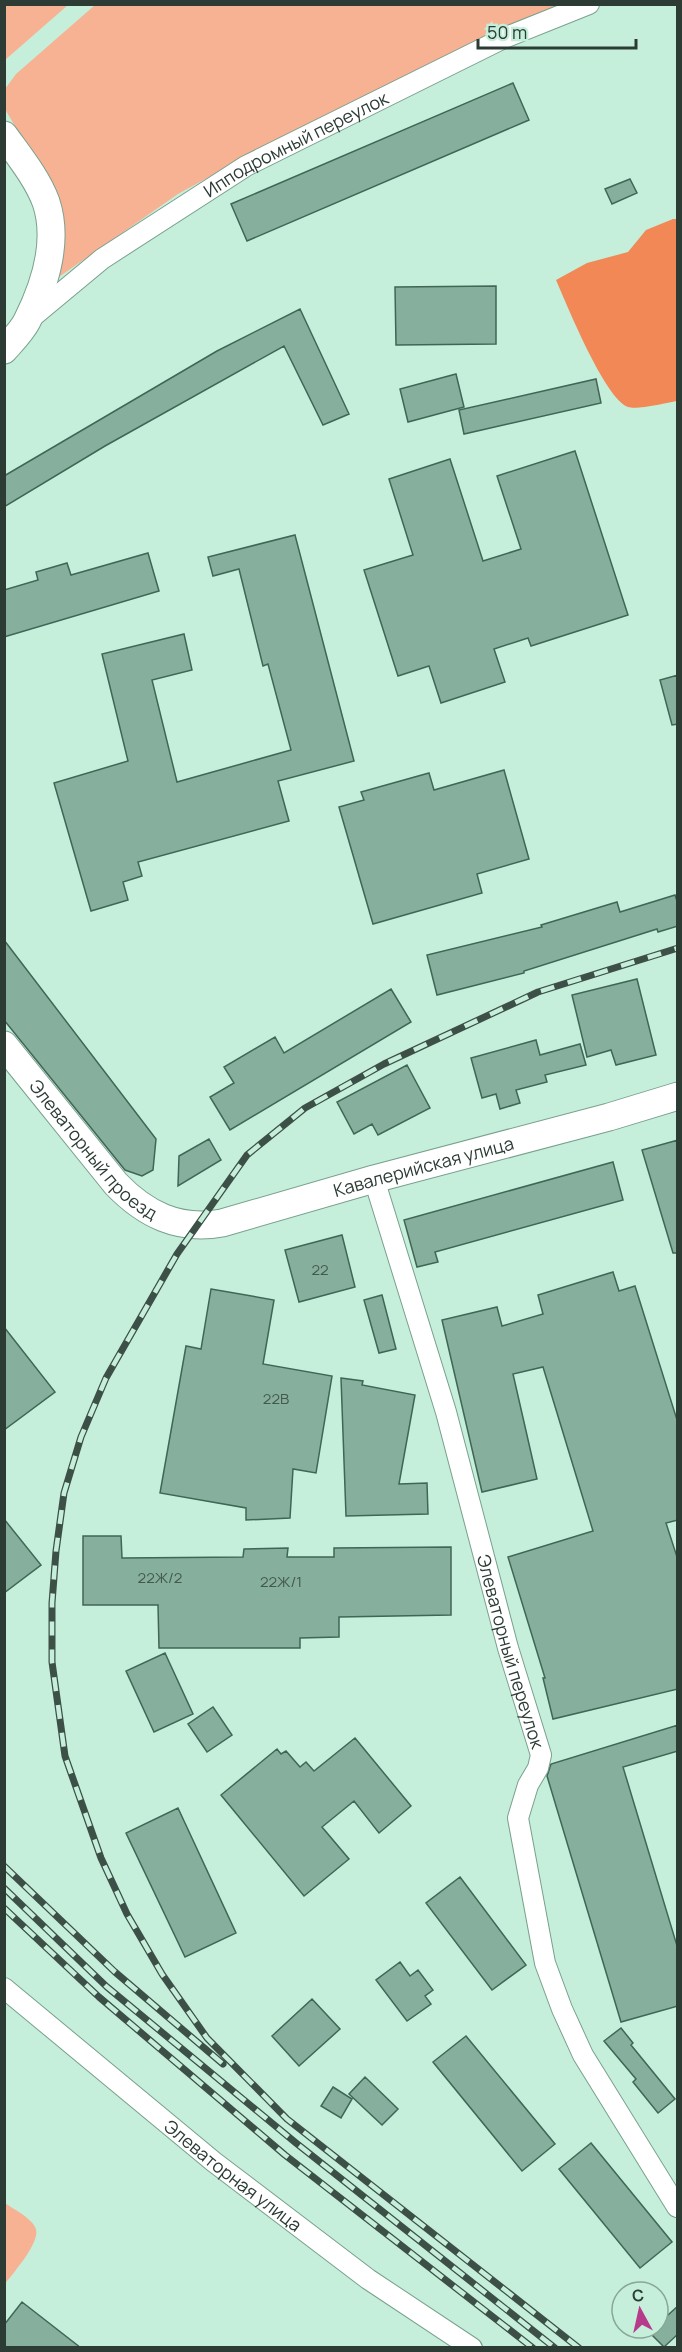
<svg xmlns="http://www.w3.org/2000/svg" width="682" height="2352" viewBox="0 0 682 2352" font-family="Manrope,sans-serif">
<rect width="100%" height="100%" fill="#c5efdb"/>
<path fill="#f7b293" d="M 5,4 L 68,4 L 68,5 L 5,60 Z
M 95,5 L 565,5 L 431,63 L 289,133 L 178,194 L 56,279 L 64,244 L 62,207 L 5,109 L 5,89 L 16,74 Z
M 5,2203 C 13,2209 30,2217 35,2227 C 43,2240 13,2273 5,2284 Z"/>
<path fill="#f18856" d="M 673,219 L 678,219 L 677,401 C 666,403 637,410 628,407 C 605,399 567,305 556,280 L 587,263 L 628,252 L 646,230 Z"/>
<path fill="#87af9d" stroke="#416656" stroke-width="1.5" d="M 513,83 L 529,120 L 247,241 L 231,204 Z
M 630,179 L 637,193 L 612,204 L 605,189 Z
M 496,286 L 496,344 L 396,345 L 395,287 Z
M 300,309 L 349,414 L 323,425 L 284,346 L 105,446 L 4,507 L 4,476 L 217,351 Z
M 456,374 L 464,407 L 408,422 L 400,389 Z
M 596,379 L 601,403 L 464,434 L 459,410 Z
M 575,451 L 628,615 L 531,646 L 528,638 L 494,649 L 505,682 L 441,703 L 429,666 L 398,676 L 364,570 L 413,555 L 389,479 L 450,459 L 483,561 L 521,549 L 497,476 Z
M 295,535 L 354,761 L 278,781 L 289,821 L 138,862 L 142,876 L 123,882 L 128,900 L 91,911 L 54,783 L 128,761 L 102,654 L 184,634 L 192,670 L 152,680 L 177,782 L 291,750 L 268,664 L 263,666 L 239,569 L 213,576 L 208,557 Z
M 148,553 L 159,591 L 4,637 L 4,590 L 38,580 L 36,572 L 67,563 L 71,575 Z
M 678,675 L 678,724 L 672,725 L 660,680 Z
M 504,770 L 529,859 L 477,874 L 482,893 L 373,924 L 339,807 L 364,800 L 361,792 L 429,773 L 434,790 Z
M 675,895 L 678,904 L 678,926 L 658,932 L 657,929 L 524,971 L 524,973 L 437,995 L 427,955 L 542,927 L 541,925 L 617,902 L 620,912 Z
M 4,940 L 156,1139 L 153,1170 L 142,1176 L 125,1170 L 4,1020 Z
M 637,979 L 656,1055 L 616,1065 L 611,1050 L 587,1057 L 572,995 Z
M 391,989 L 411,1022 L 230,1130 L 210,1097 L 234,1083 L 224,1067 L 275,1037 L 284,1053 Z
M 536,1040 L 540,1055 L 580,1044 L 586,1065 L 545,1075 L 547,1082 L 516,1090 L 520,1103 L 500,1109 L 496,1094 L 482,1098 L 471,1058 Z
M 407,1065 L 430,1108 L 378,1135 L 372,1124 L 354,1134 L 337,1102 Z
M 209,1139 L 221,1160 L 178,1186 L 179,1156 Z
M 678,1140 L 678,1253 L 673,1253 L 642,1150 Z
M 613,1162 L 623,1200 L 435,1252 L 438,1262 L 417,1267 L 404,1220 Z
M 342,1235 L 355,1287 L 299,1302 L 285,1250 Z
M 613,1272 L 619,1291 L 635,1286 L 678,1423 L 678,1520 L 666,1523 L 678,1560 L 678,1689 L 553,1719 L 543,1678 L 545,1678 L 508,1557 L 593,1531 L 543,1367 L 513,1374 L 537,1479 L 482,1492 L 442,1320 L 497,1307 L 502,1326 L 543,1314 L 538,1295 Z
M 211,1289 L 274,1300 L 263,1364 L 332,1376 L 316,1473 L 293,1469 L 290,1518 L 246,1520 L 246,1508 L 160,1493 L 186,1346 L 201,1349 Z
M 382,1295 L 396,1349 L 379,1353 L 364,1300 Z
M 4,1327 L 55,1392 L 4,1430 Z
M 341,1378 L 363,1381 L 362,1385 L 415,1395 L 399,1484 L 427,1483 L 428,1514 L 346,1516 Z
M 4,1519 L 41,1565 L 4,1593 Z
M 83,1536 L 121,1536 L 122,1558 L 243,1557 L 244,1549 L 288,1548 L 287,1557 L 334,1557 L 334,1548 L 451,1547 L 451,1615 L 339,1617 L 339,1637 L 300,1638 L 300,1648 L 159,1648 L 158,1605 L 83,1605 Z
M 165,1653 L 193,1714 L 154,1732 L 126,1671 Z
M 213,1707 L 232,1735 L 207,1752 L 188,1724 Z
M 678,1725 L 678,1751 L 623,1767 L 678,1949 L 678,2006 L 621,2022 L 547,1776 L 551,1764 Z
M 355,1738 L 411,1806 L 379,1833 L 354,1801 L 322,1827 L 349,1859 L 304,1896 L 221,1795 L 277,1749 L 281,1754 L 286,1751 L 300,1767 L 306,1762 L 314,1771 Z
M 178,1808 L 236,1933 L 185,1957 L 126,1833 Z
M 460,1877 L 526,1965 L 492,1990 L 426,1903 Z
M 400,1962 L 410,1976 L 418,1970 L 433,1990 L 425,1996 L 431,2004 L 407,2021 L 376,1980 Z
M 312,1999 L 340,2029 L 299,2066 L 272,2036 Z
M 621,2028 L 633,2043 L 631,2045 L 675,2099 L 658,2113 L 633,2082 L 636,2079 L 604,2041 Z
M 466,2036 L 555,2144 L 522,2171 L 433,2062 Z
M 365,2077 L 398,2109 L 382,2125 L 349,2094 Z
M 333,2087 L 352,2099 L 341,2118 L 321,2106 Z
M 591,2143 L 672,2242 L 640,2268 L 559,2169 Z
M 22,2302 L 81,2348 L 4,2348 L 4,2325 Z
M 678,2306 L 678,2334 L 664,2347 L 649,2332 L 654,2328 L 658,2328 L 658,2324 Z"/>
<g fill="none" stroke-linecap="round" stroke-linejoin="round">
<defs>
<g id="street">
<path id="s1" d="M 31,318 L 102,259 L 246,166 L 504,38 L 589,4"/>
<path id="s2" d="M 374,1179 L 446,1412 L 508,1648 L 541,1755 L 538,1768 L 528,1785 L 518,1818 L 545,1963 L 562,2009 L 583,2055 L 677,2207"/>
<path id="s3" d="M 4,1988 L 214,2162 L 368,2279 L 472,2348"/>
</g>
<g id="secondary">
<path d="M 4,135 C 19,156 37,178 46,202 C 59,241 45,285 27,321 C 22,331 12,341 4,350"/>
<path id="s4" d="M 4,1045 L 116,1184 C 145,1214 178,1231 222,1223 L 374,1179 L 609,1117 L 678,1096"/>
</g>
</defs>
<use href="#street" stroke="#79a08e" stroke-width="22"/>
<use href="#secondary" stroke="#79a08e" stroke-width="29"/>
<use href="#street" stroke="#fff" stroke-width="20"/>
<use href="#secondary" stroke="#fff" stroke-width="27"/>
<defs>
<path id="rail" d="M 4,1866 L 115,1972 L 223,2064
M 4,1888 L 107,1987 L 296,2143 L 555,2348
M 4,1908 L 99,1997 L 285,2155 L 533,2348
M 579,2348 L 287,2119 L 207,2038 L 162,1974 L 127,1914 L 101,1858 L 65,1756 L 52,1662 L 52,1603 L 56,1551 L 64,1493 L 81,1437 L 106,1378 L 177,1254 L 247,1155 L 305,1108 L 384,1064 L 538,992 L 678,948"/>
</defs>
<use href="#rail" stroke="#3d5047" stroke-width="7"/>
<use href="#rail" stroke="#c5efdb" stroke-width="4.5" stroke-dasharray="14" stroke-linecap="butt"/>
</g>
<g text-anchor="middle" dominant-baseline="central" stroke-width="4.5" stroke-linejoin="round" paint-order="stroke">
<g font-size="15" fill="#43594e">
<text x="320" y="1269">22</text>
<text x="276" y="1398">22В</text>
<text x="160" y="1577">22Ж/2</text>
<text x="281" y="1581">22Ж/1</text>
</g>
<g font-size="18" fill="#2c3c34" stroke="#c5efdb">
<text stroke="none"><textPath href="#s1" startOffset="318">Ипподромный переулок</textPath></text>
<text stroke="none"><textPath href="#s4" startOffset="138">Элеваторный проезд</textPath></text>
<text stroke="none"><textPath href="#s4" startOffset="506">Кавалерийская улица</textPath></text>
<text stroke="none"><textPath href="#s2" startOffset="492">Элеваторный переулок</textPath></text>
<text stroke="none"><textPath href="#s3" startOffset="296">Элеваторная улица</textPath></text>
</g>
</g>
<rect width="682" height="2352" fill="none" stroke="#2c3c34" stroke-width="12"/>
<g transform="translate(640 2310) rotate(352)"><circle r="28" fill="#c5efdb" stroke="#88a798" stroke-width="1.5"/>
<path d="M0-4.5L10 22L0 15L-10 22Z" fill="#b73b8b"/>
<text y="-9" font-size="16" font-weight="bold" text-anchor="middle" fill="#2c3c34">С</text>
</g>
<path d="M478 39v9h158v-9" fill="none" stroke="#2c3c34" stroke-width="3"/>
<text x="487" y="39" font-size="18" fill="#2c3c34" stroke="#c5efdb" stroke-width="4.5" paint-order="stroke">50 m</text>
</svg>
